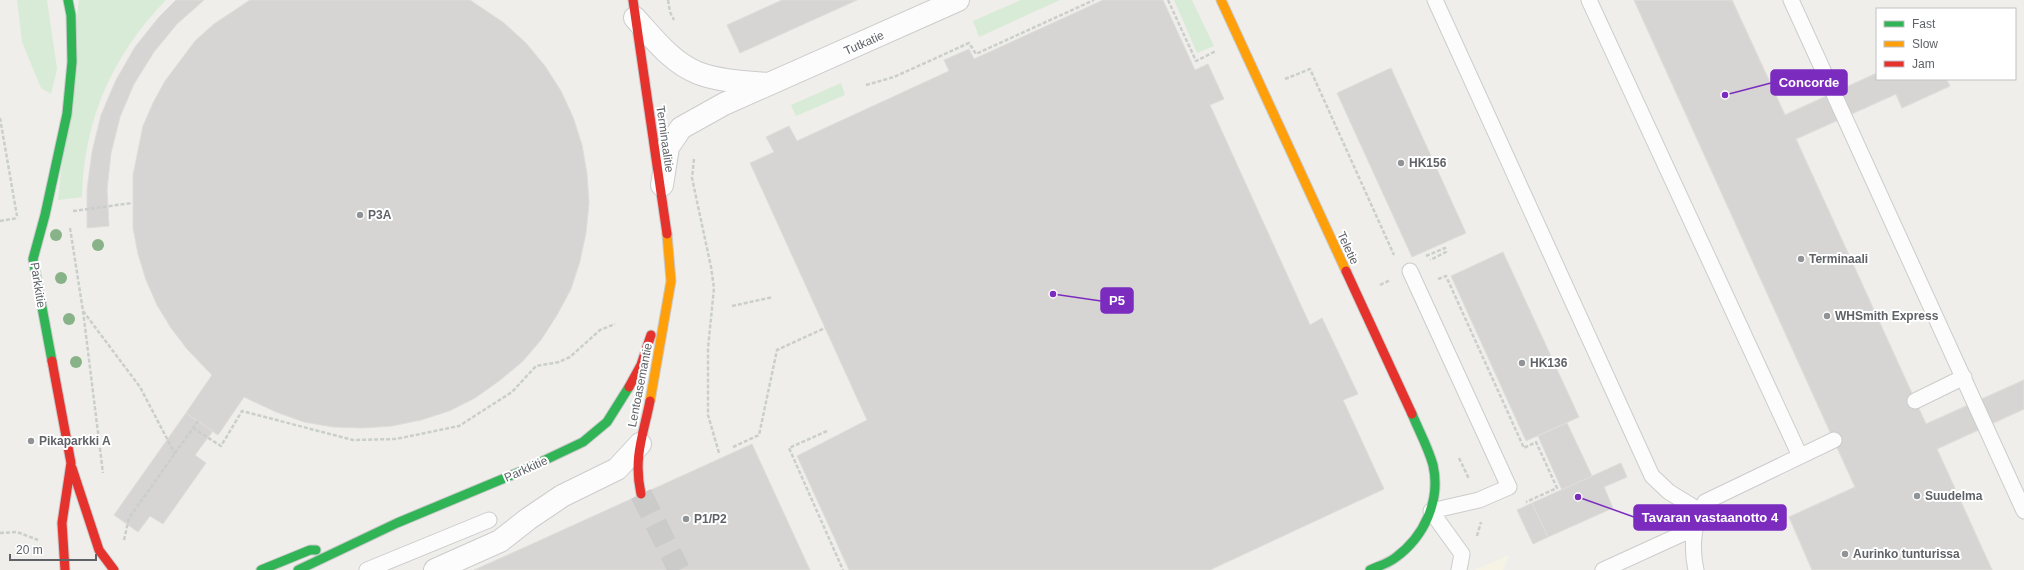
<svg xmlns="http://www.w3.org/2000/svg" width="2024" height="570" viewBox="0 0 2024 570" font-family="Arial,sans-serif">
<rect width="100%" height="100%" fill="#efeeea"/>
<path fill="#f7f3e4" d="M 1509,555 L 1503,570 L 1475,570 Z"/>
<path fill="#d8ebd6" d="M 17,0 L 47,0 L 57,69 L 51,94 L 41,88 L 22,42 Z
M 79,0 L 166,0 C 112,56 84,119 82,197 L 58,200 Z
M 1021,0 L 1060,0 L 979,37 L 973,21 Z
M 1174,0 L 1192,0 L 1214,46 L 1197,53 Z
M 841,83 L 845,95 L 796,116 L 791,105 Z"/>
<path fill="#d6d5d3" stroke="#deddd9" d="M 176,0 L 204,0 L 177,24 L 154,52 L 134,84 L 120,117 L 111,153 L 107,189 L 109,226 L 87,228 L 87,190 L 92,152 L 101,115 L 116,80 L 135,47 L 159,17 Z
M 250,0 L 470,0 L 504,23 L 526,43 L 545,66 L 561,91 L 573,117 L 582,145 L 587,174 L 589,203 L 586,233 L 580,261 L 571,289 L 557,315 L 541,340 L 522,362 L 499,381 L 475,398 L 449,411 L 421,420 L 392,426 L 363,428 L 333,427 L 304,422 L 276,412 L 244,397 L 218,435 L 186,413 L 212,375 L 187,349 L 171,328 L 157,305 L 146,280 L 138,254 L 133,228 L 133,175 L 143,126 L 153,103 L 165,81 L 195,41 L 214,24 Z
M 782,0 L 857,0 L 740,53 L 727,25 Z
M 1103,0 L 1163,0 L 1195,70 L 1208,64 L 1224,99 L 1210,105 L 1310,325 L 1322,318 L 1358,394 L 1343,400 L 1384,489 L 1210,570 L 849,570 L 797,456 L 867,420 L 750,163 L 774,152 L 766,137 L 789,126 L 797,141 L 949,71 L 944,60 L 969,49 L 974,59 Z
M 1634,0 L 1732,0 L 1785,115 L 1877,73 L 1877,79 L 1946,79 L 1950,86 L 1902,108 L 1896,94 L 1796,139 L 1926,424 L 2024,380 L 2024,409 L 1937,449 L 1992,570 L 1812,570 L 1789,517 L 1855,487 Z
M 1634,0 L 1732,0 L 1785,115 L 1877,73 L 1877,79 L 1946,79 L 1950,86 L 1902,108 L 1896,94 L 1796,139 L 1926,424 L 2024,380 L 2024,409 L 1937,449 L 1992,570 L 1812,570 L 1789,517 L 1855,487 Z
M 1391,68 L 1466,233 L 1412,257 L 1337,93 Z
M 1503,252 L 1579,417 L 1526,441 L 1451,276 Z
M 186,413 L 213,431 L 195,455 L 206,463 L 163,524 L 150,516 L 138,532 L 114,515 Z
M 1567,423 L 1592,476 L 1562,490 L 1538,436 Z
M 752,444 L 810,570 L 474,570 L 532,544 Z
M 1621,463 L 1627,477 L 1604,487 L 1613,508 L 1548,537 L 1532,503 Z
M 1532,503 L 1548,537 L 1533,544 L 1517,510 Z"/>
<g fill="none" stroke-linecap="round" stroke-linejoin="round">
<path stroke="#cbcbca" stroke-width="22" stroke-dasharray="22 11" stroke-linecap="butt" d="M 641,494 L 679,570"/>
<defs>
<path id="lane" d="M 1435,0 L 1652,476 L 1669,492 L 1700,511
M 1589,0 L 1800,456
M 1791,0 L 2024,511
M 1410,271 L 1509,487 L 1479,500 L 1431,511 L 1462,554 L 1459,570
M 1915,401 L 1964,377
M 367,570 L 489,520
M 1603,570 L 1695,528
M 1696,570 C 1691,548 1693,522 1705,502 L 1834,440"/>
<path id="street" d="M 635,18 C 653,38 672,63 698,73 C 719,81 745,82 768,84
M 662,185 L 668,147 L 681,128 L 724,104 L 958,0
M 435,570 L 500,541 L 528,519 L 562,496 L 617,469 L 640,444"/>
<path id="fast" d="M 52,361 L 33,259 L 45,215 L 67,114 L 72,62 L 71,15 L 68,0
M 261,570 L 310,550 L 316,550
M 298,570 L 397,523 L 524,470 L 583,442 L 607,422 L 629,387
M 1370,570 C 1378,566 1387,564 1395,558 C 1424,537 1441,501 1433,465 C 1428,447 1419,431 1412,414"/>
<path id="slow" d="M 1221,0 L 1346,271
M 650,401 L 671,281 L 667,234"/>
<path id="jam" d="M 633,0 L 667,234
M 1346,271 L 1412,414
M 52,361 L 71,463 L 62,523 L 65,570
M 629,387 L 641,365 L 651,335
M 72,468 L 99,550 L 114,570
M 641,494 C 633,458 643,436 650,401"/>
</defs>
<use href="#lane" stroke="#cbcccc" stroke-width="17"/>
<use href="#street" stroke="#cbcccc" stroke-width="24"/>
<use href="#fast" stroke="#cacacb" stroke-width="11"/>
<use href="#slow" stroke="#cacacb" stroke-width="11"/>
<use href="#jam" stroke="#cacacb" stroke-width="11"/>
<path stroke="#cacfcc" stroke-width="2.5" stroke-dasharray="4 2" stroke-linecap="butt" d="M 668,0 L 670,12 L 674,20
M 1168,0 L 1196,61 L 1216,51
M 1285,79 L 1310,69 L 1394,255
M 866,85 L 894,77 L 969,43 L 976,54 L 1094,0
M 0,118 L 17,216
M 694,159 L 692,178 L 711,267 L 714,288 L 708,348 L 708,415 L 719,453
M 73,211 L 132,203
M 0,221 L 18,218
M 70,228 L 83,311 L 140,387 L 175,454
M 1426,256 L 1445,248 L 1446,252 L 1430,260
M 1438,279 L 1446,276 L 1524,448 L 1536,442 L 1557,488 L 1526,502
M 1380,285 L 1390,280
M 732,306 L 773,297
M 83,311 L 103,473
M 193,428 L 221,446 L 242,411 L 353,440 L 396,439 L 459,426 L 512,392 L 536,366 L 559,362 L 570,357 L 600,330 L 615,324
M 827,431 L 789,448 L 843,570
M 1459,458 L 1469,479
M 0,533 L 17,532 L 38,540
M 1477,536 L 1481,522
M 124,540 L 129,518 L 198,421"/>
<use href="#lane" stroke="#fdfcfc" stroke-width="15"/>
<use href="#street" stroke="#fdfcfc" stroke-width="22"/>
<use href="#fast" stroke="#30b455" stroke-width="9"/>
<use href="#slow" stroke="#ff9f0a" stroke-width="9"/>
<use href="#jam" stroke="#e5322d" stroke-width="9"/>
<path stroke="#cacfcc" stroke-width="2.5" stroke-dasharray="4 2" stroke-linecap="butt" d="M 733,447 L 759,435 L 777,350 L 825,328"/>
</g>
<g fill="#88b388">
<circle cx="56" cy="235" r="6"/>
<circle cx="98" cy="245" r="6"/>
<circle cx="61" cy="278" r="6"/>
<circle cx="69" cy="319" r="6"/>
<circle cx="76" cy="362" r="6"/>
</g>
<g fill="#919496" stroke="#fff" stroke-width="1.5">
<circle cx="1401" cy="163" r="4"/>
<circle cx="360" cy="215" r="4"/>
<circle cx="1801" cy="259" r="4"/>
<circle cx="1827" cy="316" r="4"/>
<circle cx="1522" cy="363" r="4"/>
<circle cx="31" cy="441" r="4"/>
<circle cx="1917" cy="496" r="4"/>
<circle cx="686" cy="519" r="4"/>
<circle cx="1845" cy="554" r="4"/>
</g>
<g text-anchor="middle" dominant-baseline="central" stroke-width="4" stroke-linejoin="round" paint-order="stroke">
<g font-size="12" fill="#5f6368" stroke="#fff">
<text transform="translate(864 43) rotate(-24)">Tutkatie</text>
<text transform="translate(665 139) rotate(82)">Terminaalitie</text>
<text transform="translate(1348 248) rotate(65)">Teletie</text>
<text transform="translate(38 285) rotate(81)">Parkkitie</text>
<text transform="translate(640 385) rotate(-79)">Lentoasemantie</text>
<text transform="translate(526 469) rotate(-24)">Parkkitie</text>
</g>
<g font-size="12" font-weight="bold" fill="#5f6368" stroke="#fff" text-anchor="start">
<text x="1409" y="163">HK156</text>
<text x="368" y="215">P3A</text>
<text x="1809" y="259">Terminaali</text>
<text x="1835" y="316">WHSmith Express</text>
<text x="1530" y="363">HK136</text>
<text x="39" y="441">Pikaparkki A</text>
<text x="1925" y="496">Suudelma</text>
<text x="694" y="519">P1/P2</text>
<text x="1853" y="554">Aurinko tunturissa</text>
</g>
</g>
<path fill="none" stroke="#7b2cbf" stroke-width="1.5" d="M1725 95L1771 83M1053 294L1101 301M1578 497L1634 517"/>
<g fill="#7b2cbf" stroke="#fff" stroke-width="1.5">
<circle cx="1725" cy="95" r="4"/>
<circle cx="1053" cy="294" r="4"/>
<circle cx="1578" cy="497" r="4"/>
</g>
<g fill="#7b2cbf" stroke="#7b2cbf" stroke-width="1.5">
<rect x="1771" y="70" width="76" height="25" rx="4"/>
<rect x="1101" y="288" width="32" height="25" rx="4"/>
<rect x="1634" y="505" width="152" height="25" rx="4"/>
</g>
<g font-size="13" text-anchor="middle" font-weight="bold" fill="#fff">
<text x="1809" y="87">Concorde</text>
<text x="1117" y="305">P5</text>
<text x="1710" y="522">Tavaran vastaanotto 4</text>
</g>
<rect x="1876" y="8" width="140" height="72" fill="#ffffff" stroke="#bfc1c3"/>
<rect x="1884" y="21" width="20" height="6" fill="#30b455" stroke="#bfc1c3"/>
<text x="1912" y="28" font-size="12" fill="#5f6368">Fast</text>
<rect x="1884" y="41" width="20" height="6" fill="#ff9f0a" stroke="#bfc1c3"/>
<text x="1912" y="48" font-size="12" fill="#5f6368">Slow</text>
<rect x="1884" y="61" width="20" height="6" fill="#e5322d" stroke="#bfc1c3"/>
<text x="1912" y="68" font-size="12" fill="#5f6368">Jam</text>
<path d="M10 554v6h86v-6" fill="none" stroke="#5f6368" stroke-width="2"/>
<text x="16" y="554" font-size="12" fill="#5f6368" stroke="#ffffff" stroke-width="3" paint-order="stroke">20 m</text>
</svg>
